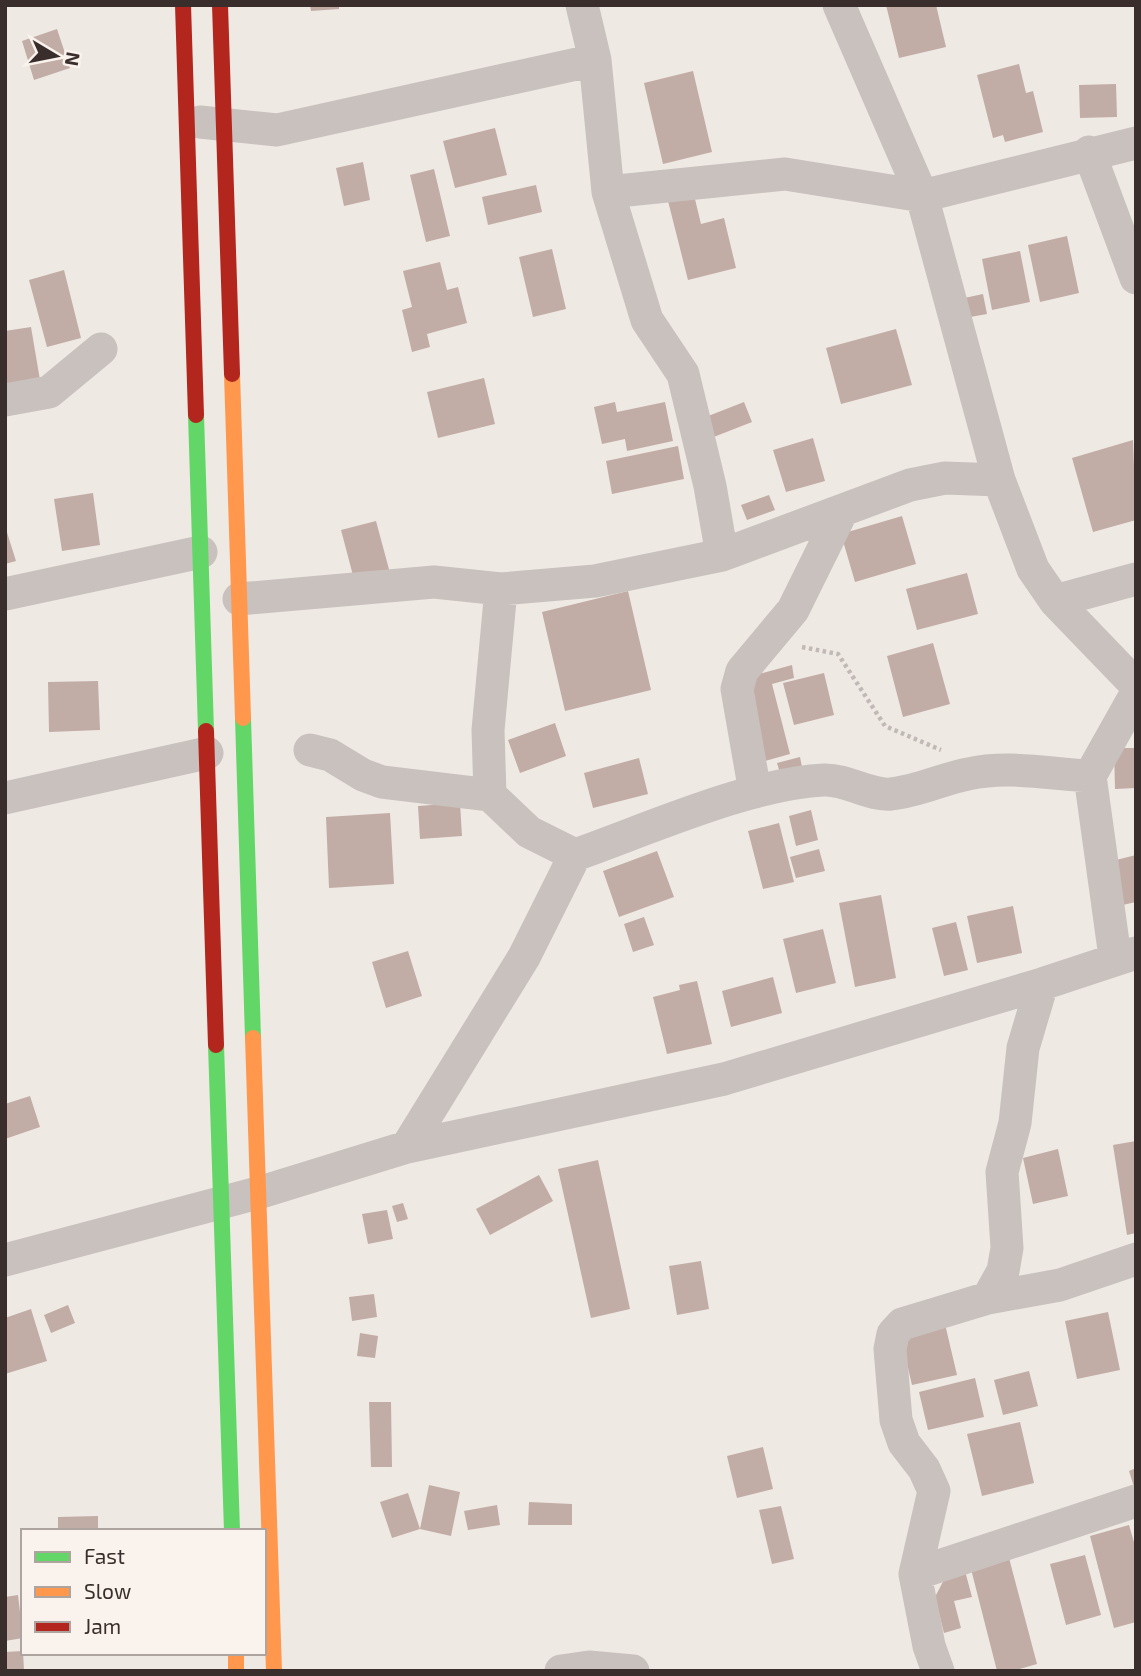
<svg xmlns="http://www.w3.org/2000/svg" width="1141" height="1676" viewBox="0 0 1141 1676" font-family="'Exo 2',sans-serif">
<rect width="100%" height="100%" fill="#efe9e4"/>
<path fill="#c2aca6" d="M 310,5 L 339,5 L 339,9 L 311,11 Z
M 886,5 L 936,5 L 946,47 L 899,58 Z
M 57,29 L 70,68 L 34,80 L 22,41 Z
M 1019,64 L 1026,93 L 1033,91 L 1043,132 L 1005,142 L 1003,135 L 993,138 L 977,75 Z
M 693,71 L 712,152 L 663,164 L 644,83 Z
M 1116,84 L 1117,117 L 1080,118 L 1079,85 Z
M 495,128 L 507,175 L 455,188 L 443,141 Z
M 363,162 L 370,200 L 344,206 L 336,168 Z
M 434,169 L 450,236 L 426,242 L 410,175 Z
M 536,185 L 542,212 L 488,225 L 482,197 Z
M 694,195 L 701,224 L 724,218 L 736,268 L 688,280 L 668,201 Z
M 1067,236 L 1079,293 L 1040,302 L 1028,245 Z
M 552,249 L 566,309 L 533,317 L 519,257 Z
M 1020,251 L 1030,302 L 992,310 L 982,259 Z
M 440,262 L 447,290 L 458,287 L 467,323 L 427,334 L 430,347 L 412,352 L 402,310 L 412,307 L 403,271 Z
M 64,270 L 81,338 L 47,347 L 29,280 Z
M 983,294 L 987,314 L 959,319 L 955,300 Z
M 31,327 L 41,386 L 5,393 L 5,331 Z
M 896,329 L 912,385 L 841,404 L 826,348 Z
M 484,378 L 495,424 L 438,438 L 427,392 Z
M 615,402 L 617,412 L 665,402 L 673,441 L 627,451 L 625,439 L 602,444 L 594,407 Z
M 744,402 L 752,422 L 706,440 L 698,420 Z
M 813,438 L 825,481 L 786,492 L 773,450 Z
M 1133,440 L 1136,520 L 1093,532 L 1072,458 Z
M 678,446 L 684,479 L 612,494 L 606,461 Z
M 93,493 L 100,545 L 62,551 L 54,499 Z
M 769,495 L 775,510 L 747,520 L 741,505 Z
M 902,516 L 916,564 L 855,582 L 841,534 Z
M 376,521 L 390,573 L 355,583 L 341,530 Z
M 5,526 L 16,561 L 5,564 Z
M 967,573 L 978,614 L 917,630 L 906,589 Z
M 628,591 L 651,690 L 565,711 L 542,612 Z
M 933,643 L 950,704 L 903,717 L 887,656 Z
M 792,665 L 794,678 L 772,684 L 790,754 L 765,761 L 744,678 Z
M 824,673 L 834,715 L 794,725 L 783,683 Z
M 98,681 L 100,730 L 49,732 L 48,682 Z
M 555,723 L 566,756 L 520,773 L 508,740 Z
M 1114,748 L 1136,748 L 1136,788 L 1115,789 Z
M 800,757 L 802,767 L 780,773 L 777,763 Z
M 639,758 L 648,794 L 593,808 L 584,773 Z
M 460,803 L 462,836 L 420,839 L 418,806 Z
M 811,810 L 818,840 L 796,846 L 789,816 Z
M 390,813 L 394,884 L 329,888 L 326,817 Z
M 779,823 L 794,882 L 763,889 L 748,831 Z
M 819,849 L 825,871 L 796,878 L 790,857 Z
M 657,851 L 674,897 L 619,917 L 603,871 Z
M 1136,855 L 1136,902 L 1118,906 L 1108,862 Z
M 881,895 L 896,978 L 855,987 L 839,903 Z
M 1013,906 L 1022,953 L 977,963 L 967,916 Z
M 644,917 L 654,945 L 633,952 L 624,924 Z
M 956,922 L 968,970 L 944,976 L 932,928 Z
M 823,929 L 836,983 L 796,993 L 783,939 Z
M 408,951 L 422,996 L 386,1008 L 372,962 Z
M 773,977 L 782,1013 L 731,1027 L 722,991 Z
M 697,981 L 712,1044 L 667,1054 L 653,997 L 680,990 L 679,985 Z
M 30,1096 L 40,1127 L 5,1139 L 5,1104 Z
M 1136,1141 L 1136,1233 L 1127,1235 L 1113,1145 Z
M 1058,1149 L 1068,1196 L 1033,1204 L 1023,1158 Z
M 598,1160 L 630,1309 L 591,1318 L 558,1169 Z
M 539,1175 L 553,1201 L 490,1235 L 476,1209 Z
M 403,1203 L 408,1219 L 397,1222 L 392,1206 Z
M 387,1210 L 393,1239 L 368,1244 L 362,1214 Z
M 701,1261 L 709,1309 L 677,1315 L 669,1266 Z
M 374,1294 L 377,1317 L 352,1321 L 349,1297 Z
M 68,1305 L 75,1323 L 51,1333 L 44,1315 Z
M 31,1309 L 47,1361 L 5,1374 L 5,1318 Z
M 1108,1312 L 1120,1370 L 1077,1379 L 1065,1321 Z
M 945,1324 L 957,1375 L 912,1385 L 900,1334 Z
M 360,1333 L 378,1336 L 375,1358 L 357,1356 Z
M 1029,1371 L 1038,1406 L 1003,1415 L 994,1380 Z
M 975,1378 L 984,1417 L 928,1430 L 919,1392 Z
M 369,1402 L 391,1402 L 392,1467 L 371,1467 Z
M 1020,1422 L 1034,1483 L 982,1496 L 967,1434 Z
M 763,1447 L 773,1489 L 737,1498 L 727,1456 Z
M 1136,1468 L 1136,1490 L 1135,1490 L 1129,1471 Z
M 429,1485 L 460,1492 L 451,1536 L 420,1529 Z
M 408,1493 L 420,1529 L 392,1538 L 380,1502 Z
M 529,1502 L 572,1504 L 572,1525 L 528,1525 Z
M 497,1505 L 500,1525 L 468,1530 L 464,1511 Z
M 781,1506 L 794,1559 L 772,1564 L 759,1510 Z
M 98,1516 L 98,1531 L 58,1531 L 58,1517 Z
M 1129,1525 L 1136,1549 L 1136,1622 L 1114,1628 L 1090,1536 Z
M 1085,1555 L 1101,1615 L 1066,1625 L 1050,1564 Z
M 1009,1558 L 1037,1664 L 1012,1671 L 997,1671 L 971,1569 Z
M 965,1571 L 972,1597 L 954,1601 L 961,1628 L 944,1633 L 935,1597 L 946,1576 Z
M 18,1595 L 23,1638 L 5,1641 L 5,1597 Z
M 23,1651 L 24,1671 L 5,1671 L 5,1652 Z"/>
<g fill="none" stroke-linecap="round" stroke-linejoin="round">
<path stroke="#c1b9b5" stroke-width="4.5" stroke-dasharray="3.5 3.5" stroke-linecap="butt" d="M 802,647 L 838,654 L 885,726 L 941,750"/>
<path stroke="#c8c1bd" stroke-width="33" d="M 582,5 L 595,60 L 608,192 L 647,320 L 683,374 L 710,486 L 722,555
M 839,5 L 922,196 L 999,480 L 1033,569 L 1055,601 L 1136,685
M 200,122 L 277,130 L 595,60
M 1089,152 L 1136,278
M 608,192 L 785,174 L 922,196 L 1136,143
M 5,400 L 49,392 L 101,349
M 5,594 L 201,552
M 239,599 L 434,582 L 501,589 L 595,581 L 722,555 L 910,485 L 945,478 L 999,480
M 1055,601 L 1136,579
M 310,750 L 330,755 L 363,775 L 382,782 L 490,795 L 529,832 L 575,855 C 646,830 751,783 824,780 C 847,779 869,796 891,794 C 919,791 942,779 968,774 C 1008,765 1051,774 1090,776
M 755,792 L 737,689 L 742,671 L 793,610 L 842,511
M 490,795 L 488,730 L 501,589
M 5,798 L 207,753
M 1115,957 L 1090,776 L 1136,694
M 407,1147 L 524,957 L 575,855
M 5,1260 L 258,1193 L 407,1147 L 724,1079 L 1042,984 L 1136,953
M 988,1298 L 1003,1271 L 1007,1248 L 1002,1172 L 1015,1123 L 1023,1048 L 1042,984
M 915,1574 L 1136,1501
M 561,1671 L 589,1667 L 633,1671
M 938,1671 L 929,1646 L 915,1574 L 934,1491 L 924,1469 L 904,1443 L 896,1420 L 890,1349 L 893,1334 L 902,1324 L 988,1298 L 1060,1285 L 1136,1259"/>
<path stroke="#63d668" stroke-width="16" d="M 196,415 L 206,731
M 243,718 L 253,1038
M 216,1045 L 232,1531"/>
<path stroke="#ff974d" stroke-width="16" d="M 232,374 L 243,718
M 253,1038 L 274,1671
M 236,1653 L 236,1671"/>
<path stroke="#b3261e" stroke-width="16" d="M 183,5 L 196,415
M 220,5 L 232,374
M 206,731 L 216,1045"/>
</g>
<rect width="1141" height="1676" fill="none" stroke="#392e2b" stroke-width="14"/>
<rect x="21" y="1529" width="245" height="126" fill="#faf3ed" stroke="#ada49f" stroke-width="2"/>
<rect x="35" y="1552" width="35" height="10" fill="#63d668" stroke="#ada49f" stroke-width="2"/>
<text x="84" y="1564" font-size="21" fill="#392e2b">Fast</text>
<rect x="35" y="1587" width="35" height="10" fill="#ff974d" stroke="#ada49f" stroke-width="2"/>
<text x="84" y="1599" font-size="21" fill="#392e2b">Slow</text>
<rect x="35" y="1622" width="35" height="10" fill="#b3261e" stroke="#ada49f" stroke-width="2"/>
<text x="84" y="1634" font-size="21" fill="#392e2b">Jam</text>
<g transform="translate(56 56) rotate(100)" stroke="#faf3ed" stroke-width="5" paint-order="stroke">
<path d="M0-5L12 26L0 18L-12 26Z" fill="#392e2b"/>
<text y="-10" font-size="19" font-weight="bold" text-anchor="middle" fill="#392e2b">N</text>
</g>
</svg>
